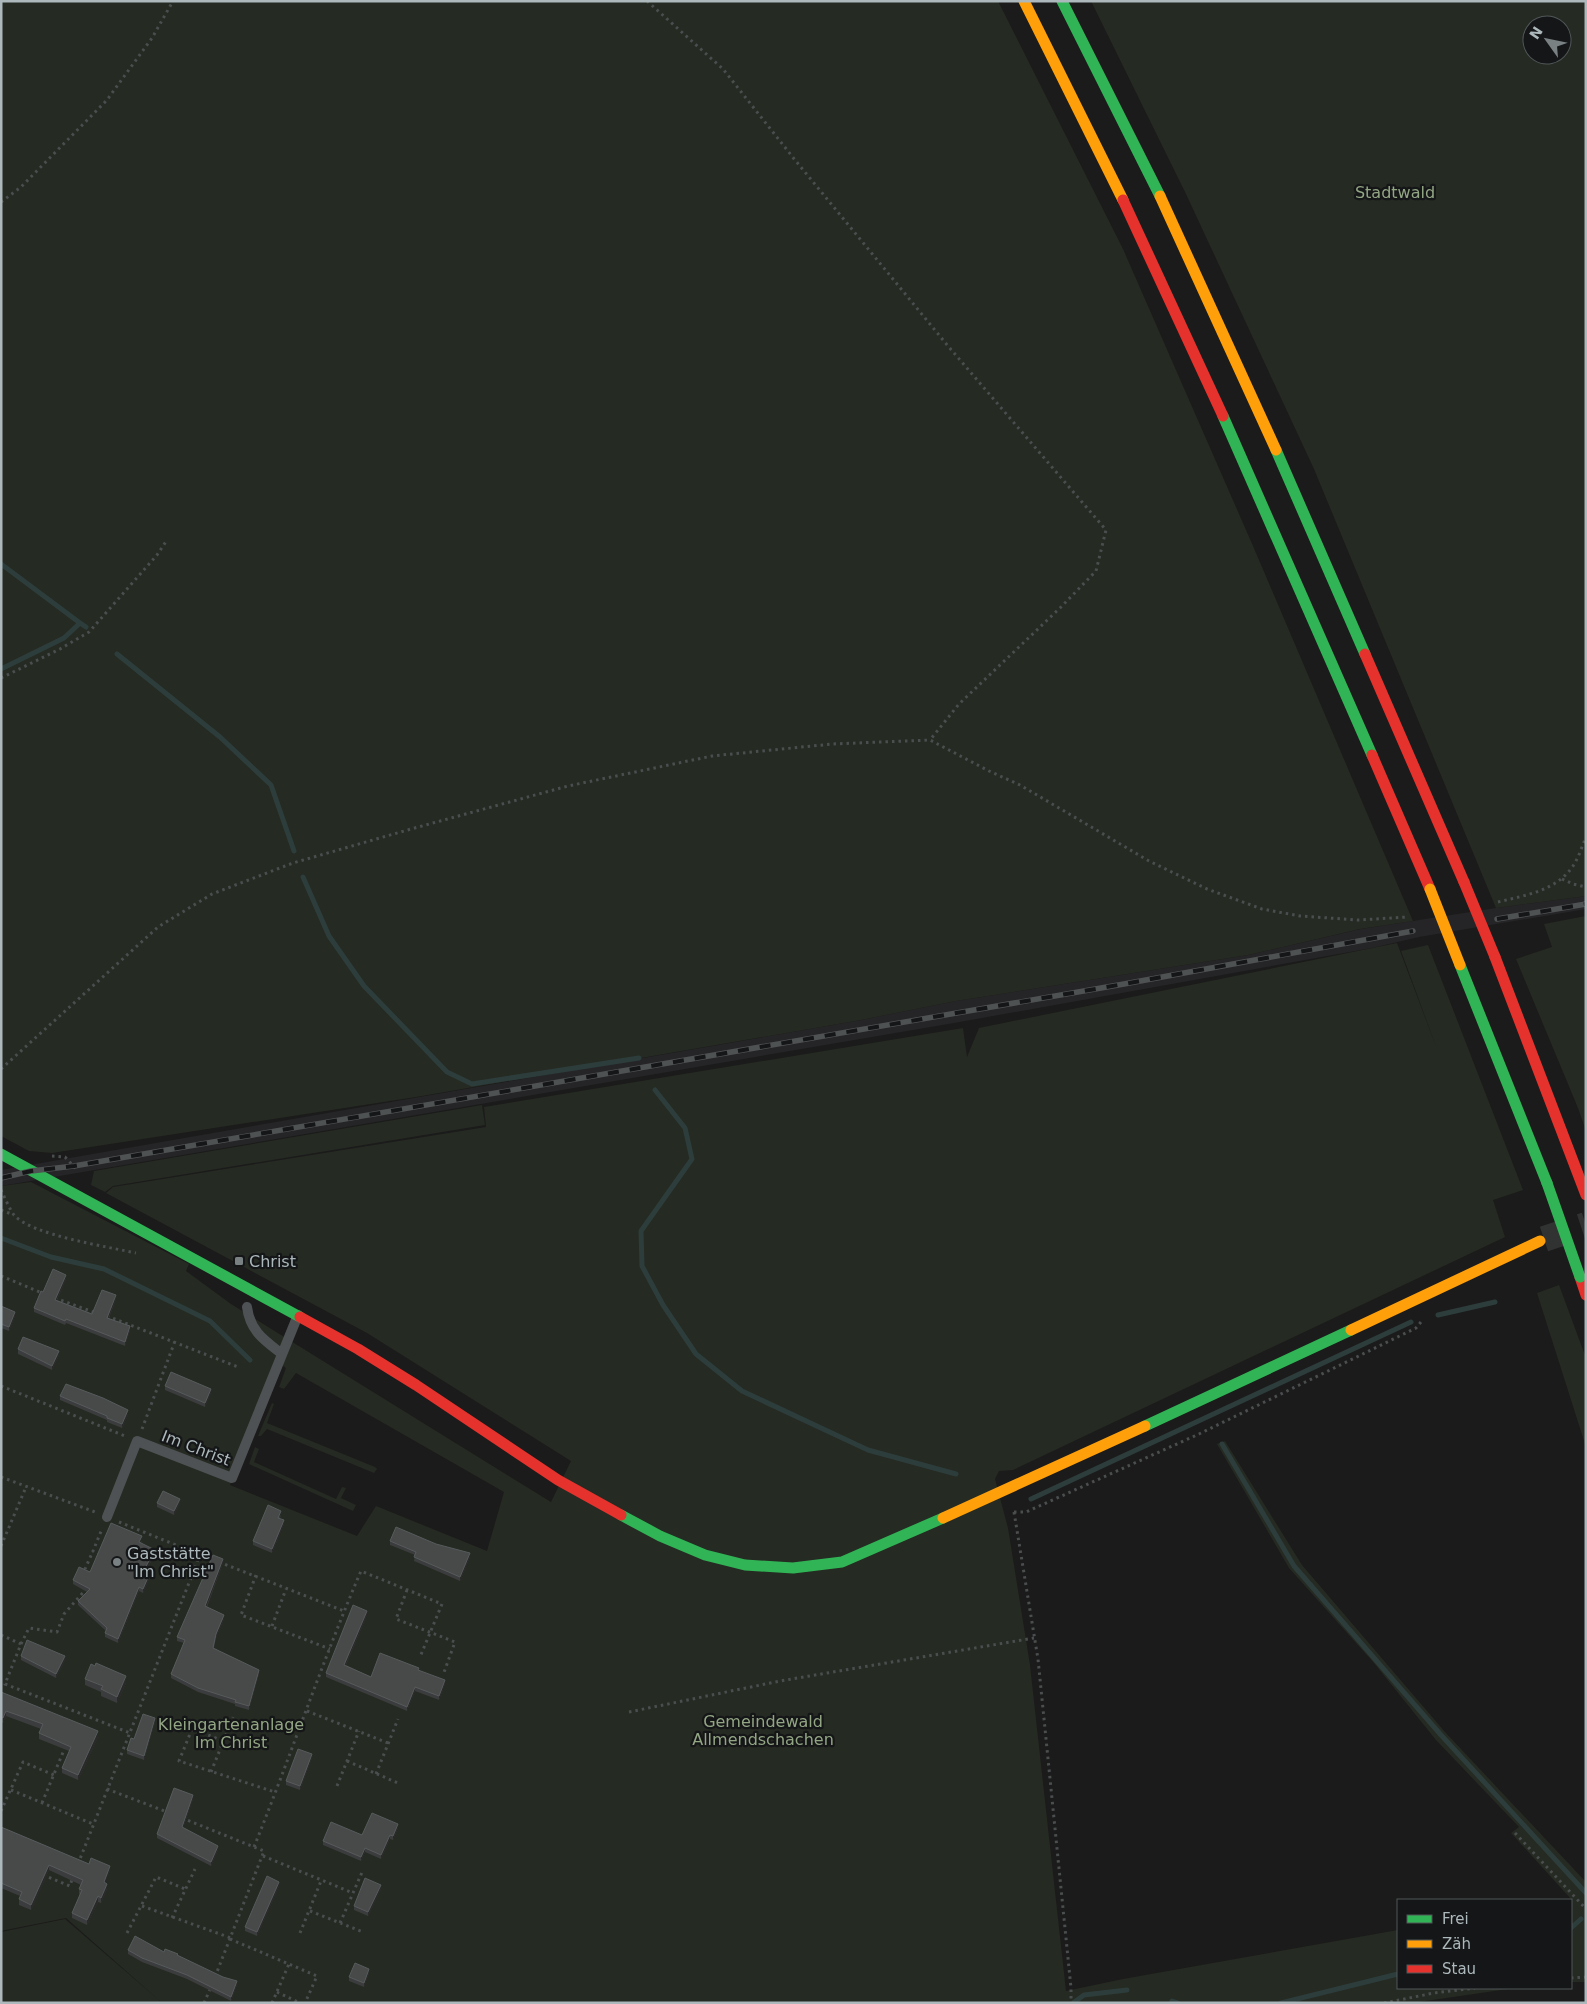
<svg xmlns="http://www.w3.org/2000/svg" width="1587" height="2004" viewBox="0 0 1587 2004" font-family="'DejaVu Sans',sans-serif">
<rect width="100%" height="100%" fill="#1b1b1b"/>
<path fill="#252527" d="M 1586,896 L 1586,909 L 1419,937 L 1372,948 L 954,1023 L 1,1186 L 1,1170 L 861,1020 L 956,1001 L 1248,955 L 1361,929 L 1496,908 Z"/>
<path fill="#252a22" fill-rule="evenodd" d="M 2,1 L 998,1 L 1123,249 L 1253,546 L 1413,921 L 1360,929 L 1248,955 L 956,1001 L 861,1020 L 416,1097 L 52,1153 L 29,1151 L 1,1136 Z
M 1091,1 L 1586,1 L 1586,896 L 1496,908 L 1314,469 L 1186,194 ZM 1532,25 L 1562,25 L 1562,55 L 1532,55 Z
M 1586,916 L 1586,1131 L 1578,1108 L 1516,959 L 1552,947 L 1544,924 Z
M 1397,943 L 1437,1049 L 1401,951 L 1428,945 L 1523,1190 L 1493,1200 L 1505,1237 L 1013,1470 L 999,1471 L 995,1479 L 1008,1528 L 1030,1665 L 1066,1991 L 1123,1979 L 1398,1930 L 1398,1988 L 1515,1988 L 1412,2003 L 1,2003 L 1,1932 L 65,1919 L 160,2001 L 66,1918 L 1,1931 L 1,1186 L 31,1182 L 189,1264 L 186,1271 L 231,1304 L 551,1502 L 571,1461 L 367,1333 L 106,1193 L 113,1187 L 486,1127 L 484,1107 L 963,1028 L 967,1057 L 979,1028 ZM 279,1363 L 286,1368 L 279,1387 L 284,1389 L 296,1373 L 504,1492 L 487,1551 L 376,1506 L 357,1536 L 230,1485 Z
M 482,1105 L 485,1125 L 113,1186 L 105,1192 L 91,1185 L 94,1171 Z
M 1559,1285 L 1586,1358 L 1586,1447 L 1537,1293 Z
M 272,1403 L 274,1404 L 267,1423 L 375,1467 L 377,1469 L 374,1473 L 267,1429 L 261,1436 L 258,1436 Z
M 1225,1441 L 1302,1565 L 1445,1732 L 1586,1882 L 1586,1982 L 1571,1982 L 1571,1900 L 1569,1900 L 1571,1899 L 1511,1833 L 1519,1827 L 1436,1740 L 1374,1663 L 1289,1568 L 1217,1444 Z
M 255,1447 L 259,1449 L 254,1462 L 336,1499 L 342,1487 L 346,1488 L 341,1498 L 356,1505 L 353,1511 L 249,1464 Z"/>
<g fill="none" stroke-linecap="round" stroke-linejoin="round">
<path stroke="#2d3d3c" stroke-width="5" d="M 1,564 L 80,623
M 117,654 L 220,737 L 271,785 L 294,851
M 1,669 L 64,638 L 80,623 L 86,627
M 303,877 L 329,936 L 364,986 L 447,1072 L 472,1084 L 639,1058
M 655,1090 L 685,1128 L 692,1159 L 641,1231 L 642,1266 L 663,1305 L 696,1354 L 742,1391 L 868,1450 L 956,1474
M 1,1238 L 51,1257 L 104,1269 L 210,1321 L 250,1360
M 1438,1315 L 1495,1302
M 1222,1444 L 1294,1566 L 1441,1735 L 1586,1893
M 1031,1499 L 1411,1322
M 1571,1928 L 1581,1919
M 1172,2001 L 1178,2003
M 1073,2003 L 1084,1995 L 1127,1990
M 1281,2003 L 1398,1974"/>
<path stroke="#313333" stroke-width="26" stroke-dasharray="26 13" stroke-linecap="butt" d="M 1544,1239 L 1586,1225"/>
<path stroke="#4b4e4f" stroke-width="3" stroke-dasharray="2.5 4" stroke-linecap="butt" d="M 647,1 L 723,69 L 795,160 L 948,346 L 1106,530 L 1096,571 L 1061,607 L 959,704 L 930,740
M 1,202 L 21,187 L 107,100 L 152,38 L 173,1
M 1,678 L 60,649 L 89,632 L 157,555 L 167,540
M 1562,879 L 1573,884 L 1586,887
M 1498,902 C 1526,895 1556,891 1573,866 C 1579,857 1582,846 1586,837
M 1,1069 L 158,927 L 212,894 L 293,863 L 411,829 L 568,786 L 712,756 L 832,744 L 930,740 L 989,771 L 1020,785 L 1149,861 L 1207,889 L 1262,909 L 1300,916 L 1358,920 L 1408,917
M 52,1156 L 65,1157 L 78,1171
M 1,1190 C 5,1198 9,1208 14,1215 C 31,1235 109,1247 136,1253
M 1,1210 L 14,1215
M 1,1276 L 42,1293
M 55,1298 L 96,1313
M 107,1316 L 238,1367
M 1,1386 L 125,1436
M 142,1429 L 175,1341
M 1,1477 L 95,1512
M 1014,1512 L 1026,1512 L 1199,1434 L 1416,1328 L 1421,1322
M 1014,1512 L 1038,1659 L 1071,1988 L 1071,2003
M 119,1522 L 213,1560
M 1,1546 L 26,1487
M 100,1554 L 93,1551 L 102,1529
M 219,1562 L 344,1611
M 90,1574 L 85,1569 L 93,1551
M 256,1575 L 241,1615 L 330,1649
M 407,1590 L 396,1619 L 455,1642 L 443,1675
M 272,1626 L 286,1589
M 1,1635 L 21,1644 L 5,1684 L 130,1733
M 21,1644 L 29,1628 L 57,1632 L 64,1614 L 87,1588
M 307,1711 L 388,1743
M 629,1712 L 780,1681 L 1034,1638
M 166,1718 L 223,1741
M 192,1729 L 179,1761 L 275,1792
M 347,1761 L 398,1783
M 211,1772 L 233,1717
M 376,1774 L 398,1719
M 337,1786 L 359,1731
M 107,1789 L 167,1812
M 11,1790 L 93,1824
M 42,1803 L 64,1750
M 1,1811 L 23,1762 L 54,1775
M 182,1818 L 264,1851 L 215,1977
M 1515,1833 L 1586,1909
M 254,1847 C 291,1755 322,1662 361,1571 L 442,1604 L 420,1657
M 263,1856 L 353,1893
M 78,1864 L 200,1555
M 43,1875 L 70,1886 L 73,1876
M 142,1906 L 231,1938
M 310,1911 L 363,1932
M 172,1918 L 195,1869
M 340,1923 L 363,1870
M 127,1933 L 156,1877 L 185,1889
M 300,1933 L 321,1881
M 230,1939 L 317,1976 L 305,2003
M 1571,1978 L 1586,1977
M 277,1992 L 300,2003
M 204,2003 L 211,1987
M 272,2003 L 289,1964
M 1384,2003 L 1434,1993 L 1475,1988"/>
<path stroke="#4f5254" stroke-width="10" d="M 247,1307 C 250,1331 264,1340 282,1354
M 107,1517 L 137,1441 L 232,1478 L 298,1315"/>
<path stroke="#30b455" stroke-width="11" d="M 1062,1 L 1160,196
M 1223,416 L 1372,755
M 1276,450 L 1365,654
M 1460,965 L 1547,1183
M 1,1154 L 300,1317
M 1145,1426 L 1351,1330
M 621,1515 L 660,1536 L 705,1555 L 745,1565 L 793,1568 L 842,1562 L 943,1518"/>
<path stroke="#ff9f0a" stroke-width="11" d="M 1024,1 L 1123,200
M 1160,196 L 1276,450
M 1351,1330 L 1540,1241
M 943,1518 L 1145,1426"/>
<path stroke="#e5322d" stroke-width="11" d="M 1123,200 L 1223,416
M 1365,654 L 1464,882
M 1372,755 L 1430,889
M 1495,957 L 1586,1195
M 1580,1277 L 1586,1295
M 300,1317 L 358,1349 L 416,1385 L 558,1480 L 621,1515"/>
<defs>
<path id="rail" d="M 1497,919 L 1586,904
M 1,1178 L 31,1171 L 74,1166 L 1124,984 L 1413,931"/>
</defs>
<use href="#rail" stroke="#4f5253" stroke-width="5.5"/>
<use href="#rail" stroke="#151617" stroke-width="4" stroke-dasharray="11" stroke-linecap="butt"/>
<path stroke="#30b455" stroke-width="11" d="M 1547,1183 L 1580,1277"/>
<path stroke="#ff9f0a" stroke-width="11" d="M 1430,889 L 1460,965"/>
<path stroke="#e5322d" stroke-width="11" d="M 1464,882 L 1495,957"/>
</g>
<path fill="#3b3c3d" d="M 66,1279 L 57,1300 L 92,1314 L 116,1299 L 109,1318 L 130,1330 L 125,1346 L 66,1323 L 65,1325 L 34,1312 L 34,1308 L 43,1292 Z
M 1,1306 L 15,1316 L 9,1331 L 1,1328 Z
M 18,1349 L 59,1355 L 52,1370 L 18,1354 Z
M 165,1386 L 211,1393 L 205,1407 L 165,1390 Z
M 60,1396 L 128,1415 L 122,1428 L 107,1422 L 107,1420 L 60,1400 Z
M 157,1503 L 180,1503 L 174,1515 L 157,1507 Z
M 281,1515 L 280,1518 L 284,1524 L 272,1553 L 253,1545 L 253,1541 Z
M 142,1541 L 141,1543 L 155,1554 L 146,1571 L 150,1577 L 143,1593 L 139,1591 L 118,1643 L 105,1637 L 105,1633 L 106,1631 L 78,1605 L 78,1601 L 87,1592 L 73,1584 L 73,1580 L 90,1572 Z
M 390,1541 L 470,1557 L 460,1581 L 414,1561 L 415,1555 L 390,1545 Z
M 223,1563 L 207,1607 L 224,1619 L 216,1638 L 214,1648 L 259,1674 L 249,1710 L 235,1706 L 235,1704 L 198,1692 L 171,1678 L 171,1674 L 184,1643 L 177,1641 L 177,1637 Z
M 367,1615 L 346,1665 L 371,1677 L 419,1671 L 445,1684 L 439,1700 L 415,1691 L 407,1711 L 326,1677 L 326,1673 Z
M 21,1656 L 65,1660 L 56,1678 L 21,1660 Z
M 85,1679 L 126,1683 L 117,1703 L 101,1696 L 101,1692 L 85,1685 Z
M 1,1692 L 98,1737 L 78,1780 L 62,1773 L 62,1768 L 69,1751 L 39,1739 L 39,1733 L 41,1729 L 6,1716 L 3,1723 L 1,1722 Z
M 155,1722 L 144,1760 L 127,1754 L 127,1750 L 134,1739 Z
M 312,1758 L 300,1790 L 286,1785 L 286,1781 Z
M 193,1799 L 183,1828 L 218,1850 L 211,1866 L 157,1838 L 157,1834 Z
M 1,1827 L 89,1864 L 110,1871 L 105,1883 L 107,1889 L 101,1903 L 98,1902 L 87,1925 L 72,1918 L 72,1913 L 80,1895 L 79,1894 L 79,1889 L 81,1885 L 49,1870 L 31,1910 L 19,1905 L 19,1899 L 20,1896 L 1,1888 Z
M 398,1828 L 393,1840 L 390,1839 L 381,1859 L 365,1852 L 361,1861 L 323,1845 L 323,1841 Z
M 279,1886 L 257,1936 L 245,1931 L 245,1927 Z
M 381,1889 L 368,1916 L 354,1910 L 354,1906 Z
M 128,1950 L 164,1952 L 178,1956 L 223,1977 L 237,1985 L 231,2001 L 187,1979 L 142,1962 L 128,1954 Z
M 369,1973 L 364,1987 L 349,1981 L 349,1977 Z"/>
<path fill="#292929" d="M 66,1275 L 66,1279 L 55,1304 L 55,1300 Z
M 116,1295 L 116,1299 L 107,1322 L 107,1318 Z
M 15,1312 L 15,1316 L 9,1331 L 9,1327 Z
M 130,1326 L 130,1330 L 125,1346 L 125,1342 Z
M 59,1351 L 59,1355 L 52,1370 L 52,1366 Z
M 211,1389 L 211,1393 L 205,1407 L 205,1403 Z
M 128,1410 L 128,1415 L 122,1428 L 122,1424 Z
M 180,1499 L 180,1503 L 174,1515 L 174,1511 Z
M 284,1520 L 284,1524 L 272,1553 L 272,1549 Z
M 155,1550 L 155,1554 L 144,1574 L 144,1570 Z
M 470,1553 L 470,1557 L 460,1581 L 460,1577 Z
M 223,1559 L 223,1563 L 205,1610 L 205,1606 Z
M 150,1573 L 150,1577 L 143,1593 L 143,1589 Z
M 139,1587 L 139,1591 L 118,1643 L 118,1639 Z
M 367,1611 L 367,1615 L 344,1669 L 344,1665 Z
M 224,1615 L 224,1619 L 216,1638 L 213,1652 L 216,1634 Z
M 65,1656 L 65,1660 L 56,1678 L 56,1674 Z
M 259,1670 L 259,1674 L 249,1710 L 249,1706 Z
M 126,1676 L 126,1683 L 117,1703 L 117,1697 Z
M 445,1680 L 445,1684 L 439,1700 L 439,1696 Z
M 415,1687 L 415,1691 L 407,1711 L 407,1707 Z
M 6,1711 L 6,1716 L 3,1723 L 3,1718 Z
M 155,1718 L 155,1722 L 144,1760 L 144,1756 Z
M 98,1731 L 98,1737 L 78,1780 L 78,1775 Z
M 312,1754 L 312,1758 L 300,1790 L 300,1786 Z
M 193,1795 L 193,1799 L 182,1831 L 182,1827 Z
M 398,1824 L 398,1828 L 393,1840 L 393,1836 Z
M 390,1835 L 390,1839 L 381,1859 L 381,1855 Z
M 218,1846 L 218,1850 L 211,1866 L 211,1862 Z
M 365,1848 L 365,1852 L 361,1861 L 361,1857 Z
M 49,1865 L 49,1870 L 31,1910 L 31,1905 Z
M 110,1866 L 110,1871 L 104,1888 L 104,1882 Z
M 279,1882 L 279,1886 L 257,1936 L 257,1932 Z
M 107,1884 L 107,1889 L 101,1903 L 101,1898 Z
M 381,1885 L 381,1889 L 368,1916 L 368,1912 Z
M 98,1896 L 98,1902 L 87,1925 L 87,1920 Z
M 369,1969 L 369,1973 L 364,1987 L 364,1983 Z
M 237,1981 L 237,1985 L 231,2001 L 231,1997 Z"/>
<path fill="#484a4a" stroke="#575b5c" d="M 53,1269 L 66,1275 L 55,1300 L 92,1314 L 102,1290 L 116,1295 L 107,1318 L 130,1326 L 125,1342 L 66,1319 L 65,1321 L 34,1308 L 41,1291 L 43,1292 Z
M 1,1306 L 15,1312 L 9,1327 L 1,1324 Z
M 23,1337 L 59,1351 L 52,1366 L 18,1349 Z
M 171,1372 L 211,1389 L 205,1403 L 165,1386 Z
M 66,1384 L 103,1398 L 128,1410 L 122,1424 L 107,1418 L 107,1416 L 60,1396 Z
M 163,1491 L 180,1499 L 174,1511 L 157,1503 Z
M 268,1505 L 281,1511 L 278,1518 L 284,1520 L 272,1549 L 253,1541 Z
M 111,1523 L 142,1536 L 139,1542 L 155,1550 L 144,1570 L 150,1573 L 143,1589 L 139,1587 L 118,1639 L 105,1633 L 107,1628 L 78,1601 L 90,1589 L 73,1580 L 79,1567 L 90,1572 Z
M 396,1527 L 436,1544 L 470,1553 L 460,1577 L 414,1557 L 416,1552 L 390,1541 Z
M 213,1555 L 223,1559 L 205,1606 L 224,1615 L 216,1634 L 213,1648 L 259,1670 L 249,1706 L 235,1702 L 236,1700 L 198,1688 L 171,1674 L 185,1640 L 177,1637 Z
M 353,1605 L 367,1611 L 344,1665 L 371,1677 L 380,1653 L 419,1668 L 418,1670 L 445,1680 L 439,1696 L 415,1687 L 407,1707 L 326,1673 Z
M 27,1640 L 65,1656 L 56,1674 L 21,1656 Z
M 96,1663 L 126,1676 L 117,1697 L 101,1689 L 103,1686 L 85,1679 L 91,1664 L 95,1666 Z
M 1,1692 L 98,1731 L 78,1775 L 62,1768 L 71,1747 L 39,1733 L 43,1724 L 6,1711 L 3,1718 L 1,1717 Z
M 143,1714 L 155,1718 L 144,1756 L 127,1750 L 131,1738 L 134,1739 Z
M 298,1749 L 312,1754 L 300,1786 L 286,1781 Z
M 174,1788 L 193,1795 L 182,1827 L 218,1846 L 211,1862 L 157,1834 Z
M 372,1813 L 398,1824 L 393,1836 L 390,1835 L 381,1855 L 365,1848 L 361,1857 L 323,1841 L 331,1822 L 362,1835 Z
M 1,1827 L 89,1864 L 91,1858 L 110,1866 L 104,1882 L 107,1884 L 101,1898 L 98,1896 L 87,1920 L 72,1913 L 82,1890 L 79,1889 L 83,1880 L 49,1865 L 31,1905 L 19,1899 L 22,1892 L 1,1883 Z
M 267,1876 L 279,1882 L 257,1932 L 245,1927 Z
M 365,1878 L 381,1885 L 368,1912 L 354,1906 Z
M 135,1936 L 164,1952 L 165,1949 L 178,1954 L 177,1955 L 223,1977 L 237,1981 L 231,1997 L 187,1975 L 142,1958 L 128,1950 Z
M 355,1963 L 369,1969 L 364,1983 L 349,1977 Z"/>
<g fill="#798183" stroke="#151617" stroke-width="2">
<rect x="234" y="1256" width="10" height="10" rx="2.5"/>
<circle cx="117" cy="1562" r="5"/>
</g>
<g text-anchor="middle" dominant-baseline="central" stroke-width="4.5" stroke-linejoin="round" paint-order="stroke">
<g font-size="16" fill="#93a684" stroke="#151617">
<text x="1395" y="192">Stadtwald</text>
<text x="763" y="1721">Gemeindewald<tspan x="763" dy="18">Allmendschachen</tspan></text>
<text x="231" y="1724">Kleingartenanlage<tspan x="231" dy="18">Im Christ</tspan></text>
</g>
<g font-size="16" fill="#acb8bb" stroke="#151617" text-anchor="start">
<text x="249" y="1261">Christ</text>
<text x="127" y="1553">Gaststätte<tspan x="127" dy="18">"Im Christ"</tspan></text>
</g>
<g font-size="16" fill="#acb8bb" stroke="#151617">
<text transform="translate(196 1448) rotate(21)">Im Christ</text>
</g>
</g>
<rect width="1587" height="2004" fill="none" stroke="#acb8bb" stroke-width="5"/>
<rect x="1397" y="1899" width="175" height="90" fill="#151617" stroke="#515759"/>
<rect x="1407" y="1915" width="25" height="8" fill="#30b455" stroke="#515759"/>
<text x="1442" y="1924" font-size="15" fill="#acb8bb">Frei</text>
<rect x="1407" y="1940" width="25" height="8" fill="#ff9f0a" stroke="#515759"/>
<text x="1442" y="1949" font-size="15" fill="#acb8bb">Zäh</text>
<rect x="1407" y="1965" width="25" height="8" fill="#e5322d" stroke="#515759"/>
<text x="1442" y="1974" font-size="15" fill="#acb8bb">Stau</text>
<g transform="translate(1547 40) rotate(303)"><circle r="24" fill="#151617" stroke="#515759"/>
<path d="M0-4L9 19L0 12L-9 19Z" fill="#798183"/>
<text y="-8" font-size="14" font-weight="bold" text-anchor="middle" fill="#acb8bb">N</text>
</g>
</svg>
